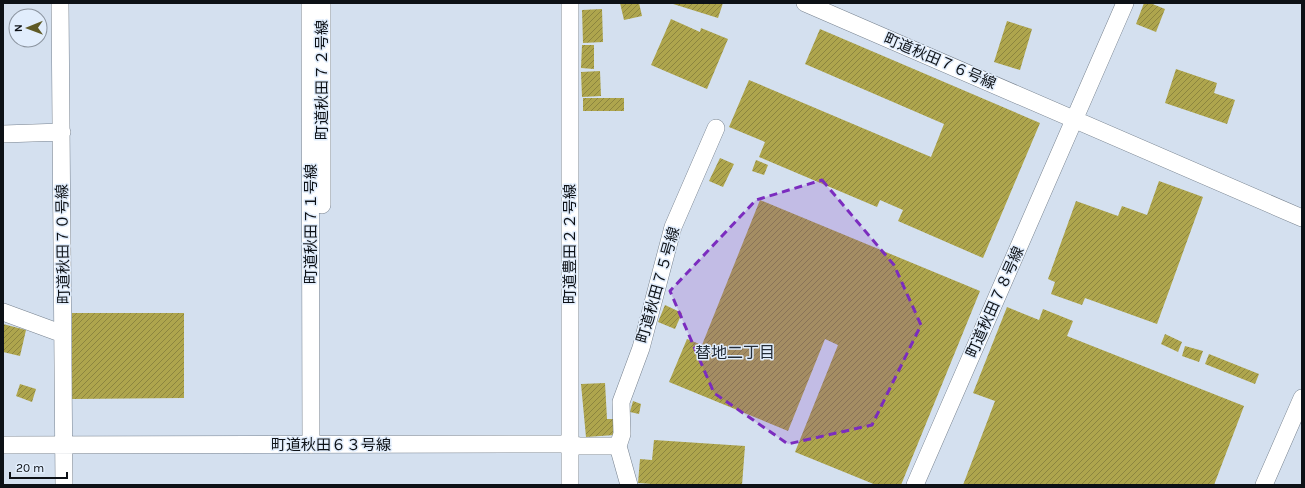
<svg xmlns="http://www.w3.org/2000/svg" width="1305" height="488" viewBox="0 0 1305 488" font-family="Karla,'Noto Sans JP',sans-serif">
<defs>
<pattern id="building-hatch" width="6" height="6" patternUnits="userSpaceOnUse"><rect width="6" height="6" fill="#aea54d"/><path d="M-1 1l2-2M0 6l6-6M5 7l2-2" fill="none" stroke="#8c853f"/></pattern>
</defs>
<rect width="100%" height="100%" fill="#d4e0ef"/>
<path fill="url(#building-hatch)" d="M 620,3 L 639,3 L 642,16 L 624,20 Z
M 670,3 L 723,3 L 718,18 Z
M 1144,3 L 1150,3 L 1165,9 L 1156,32 L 1136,24 Z
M 602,9 L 603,42 L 583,43 L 582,10 Z
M 671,19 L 700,32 L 701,28 L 728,39 L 707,89 L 651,65 Z
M 1007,21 L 1032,29 L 1020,70 L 994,62 Z
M 820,29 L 1040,123 L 983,258 L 898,221 L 903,210 L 880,200 L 877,207 L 759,157 L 765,142 L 729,127 L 749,80 L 931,157 L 944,124 L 805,64 Z
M 582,45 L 594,45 L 594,69 L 581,68 Z
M 1176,69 L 1217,83 L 1214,93 L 1235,100 L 1227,124 L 1165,103 Z
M 600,71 L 601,96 L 582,97 L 581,72 Z
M 583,98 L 624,98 L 624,111 L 583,111 Z
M 720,158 L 734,164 L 723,187 L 709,181 Z
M 756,160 L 768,165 L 764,175 L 752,171 Z
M 1159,181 L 1203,197 L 1157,324 L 1085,298 L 1082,305 L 1051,294 L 1055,282 L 1048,279 L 1076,201 L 1118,216 L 1122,206 L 1147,215 Z
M 760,200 L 980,291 L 901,485 L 876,485 L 795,452 L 838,345 L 825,339 L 788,431 L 669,382 L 687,339 L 702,345 Z
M 665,305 L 682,313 L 675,329 L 658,322 Z
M 1007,307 L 1039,320 L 1043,309 L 1073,321 L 1067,336 L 1244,406 L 1214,485 L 963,485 L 995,401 L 973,393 Z
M 72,313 L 184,313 L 184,398 L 72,399 Z
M 3,324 L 26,330 L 20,356 L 3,352 Z
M 1165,334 L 1182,342 L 1178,352 L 1161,344 Z
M 1185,346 L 1203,351 L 1199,362 L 1182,356 Z
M 1209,354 L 1259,374 L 1255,384 L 1205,364 Z
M 605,383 L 607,419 L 614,419 L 615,435 L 586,437 L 581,384 Z
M 20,384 L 36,389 L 32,402 L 16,396 Z
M 633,401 L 641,404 L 639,414 L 630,412 Z
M 654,440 L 745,446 L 742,485 L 665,485 L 638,483 L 640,459 L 652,460 Z"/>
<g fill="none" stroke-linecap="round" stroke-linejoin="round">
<defs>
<path id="street" d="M 60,3 L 64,485
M 310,3 L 311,445
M 322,3 L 322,205
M 570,3 L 570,485
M 805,3 L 1302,218
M 3,134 L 62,132
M 3,312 L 63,334
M 3,445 L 570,444 L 580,446 L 618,446 L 629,485
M 618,446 L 622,434 L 621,402 L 641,348 L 673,227 L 716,128
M 915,485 L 1125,3
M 1264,485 L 1302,398"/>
</defs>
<use href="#street" stroke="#77828f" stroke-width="18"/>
<use href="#street" stroke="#fff" stroke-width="17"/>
</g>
<path fill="#7b2cbf" fill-opacity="0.2" stroke="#7b2cbf" stroke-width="3" stroke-dasharray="8 5" stroke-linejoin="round" d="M 822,180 L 894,265 L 921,325 L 872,425 L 788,444 L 714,393 L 670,291 L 756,200 Z"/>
<g text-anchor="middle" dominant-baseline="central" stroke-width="3" stroke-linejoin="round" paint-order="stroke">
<g font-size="15" fill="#0d1116" stroke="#e1edfc">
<text transform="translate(940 61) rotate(23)">町道秋田７６号線</text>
<text transform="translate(322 80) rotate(-90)">町道秋田７２号線</text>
<text transform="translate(311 224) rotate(-90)">町道秋田７１号線</text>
<text transform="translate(63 244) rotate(-91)">町道秋田７０号線</text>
<text transform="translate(570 244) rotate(-90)">町道豊田２２号線</text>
<text transform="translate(658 285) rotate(-74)">町道秋田７５号線</text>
<text transform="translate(995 302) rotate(-66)">町道秋田７８号線</text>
<text x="331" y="445">町道秋田６３号線</text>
</g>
<g font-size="16" fill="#232c37" stroke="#e1edfc">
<text x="735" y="352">替地二丁目</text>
</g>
</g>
<rect width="1305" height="488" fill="none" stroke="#0d1116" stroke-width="8"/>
<g transform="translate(28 28) rotate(269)"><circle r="19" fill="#e1edfc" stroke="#8c95a0"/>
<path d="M0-3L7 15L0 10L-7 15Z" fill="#5f5a26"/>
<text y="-6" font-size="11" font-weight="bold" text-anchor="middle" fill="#0d1116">N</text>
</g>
<path d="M10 472v6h57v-6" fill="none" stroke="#0d1116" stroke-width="2"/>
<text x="16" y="472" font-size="12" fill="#0d1116" stroke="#e1edfc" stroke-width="3" paint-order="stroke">20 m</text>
</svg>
